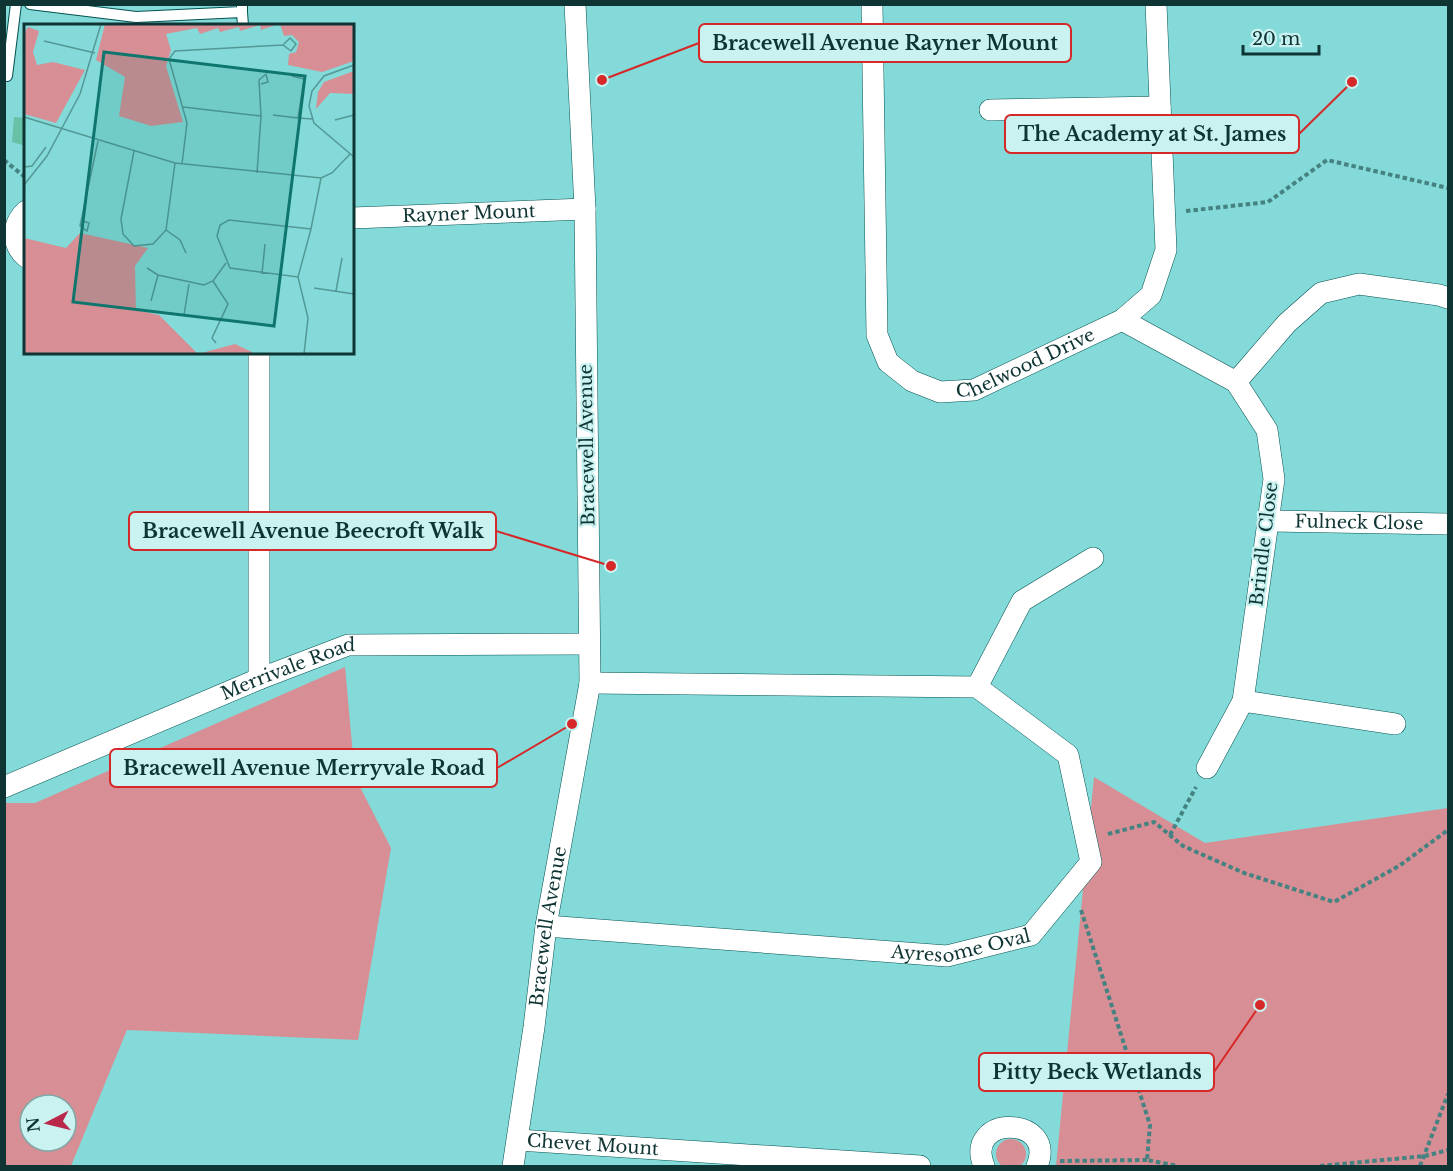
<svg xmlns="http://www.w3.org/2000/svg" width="1453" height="1171" font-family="'Libre Baskerville',serif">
	<rect width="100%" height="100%" fill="#83dad8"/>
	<path fill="#d78f95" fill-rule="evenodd" d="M345,667L355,777L391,848L358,1040L127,1030L71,1166H5V803H35ZM30,1105H66V1141H30Z
		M1094,777L1205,843L1448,808V1166H1056Z
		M996 1154a15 15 0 1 1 30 0a15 15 0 1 1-30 0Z"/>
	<path fill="#67c1a7" d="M14,117L26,118V146L12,142Z"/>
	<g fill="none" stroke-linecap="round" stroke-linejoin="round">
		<g stroke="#045352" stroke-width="12">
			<path id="service" d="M30,4L136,17L242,12V4
				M242,12L243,26
				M7,76L16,4"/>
		</g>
		<g stroke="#045352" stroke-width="22">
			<g id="minor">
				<path id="s1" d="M872,4L877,335L888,362L912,381L940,392L974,390L1122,320L1151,295L1166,250L1156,4"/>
				<path d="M990,110L1160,107"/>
				<path d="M26,211C12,224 11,244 26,257"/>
				<path id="s2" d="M352,218L585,209"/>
				<path d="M1122,320L1236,382L1267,430L1274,479L1243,701L1207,768"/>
				<path d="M259,352V679"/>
				<path d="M1236,382L1287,323L1321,293L1359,284L1439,295L1448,298"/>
				<path id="s3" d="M1269,521L1448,524"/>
				<path d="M977,687L1022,601L1093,558"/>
				<path d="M1243,701L1395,724"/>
				<path id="s4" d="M4,787L259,679L348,645L589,644"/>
				<path id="s5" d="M546,926L947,956L1031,935L1091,862L1068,755L977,687L590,683"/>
				<path id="s6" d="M518,1140L920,1166"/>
				<path id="s7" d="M513,1166L534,1027L546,926L590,683L585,209L575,4"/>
				<path d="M984,1166C963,1114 1058,1115 1037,1166"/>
			</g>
		</g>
		<path stroke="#458281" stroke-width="4" stroke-dasharray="4.5 3" stroke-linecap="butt" d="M4,160L26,178
			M1186,211L1268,202L1327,160L1448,188
			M1108,834L1154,822L1183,846L1244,873L1334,902L1399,866L1448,830
			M1170,835L1196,787
			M1081,910L1150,1125L1147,1160L1178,1166
			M1060,1161L1147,1160
			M1320,1166L1425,1156L1448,1150
			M1420,1166L1448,1094"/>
		<use href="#service" stroke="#fff" stroke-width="10"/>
		<use href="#minor" stroke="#fff" stroke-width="21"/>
	</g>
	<g text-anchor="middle" stroke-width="4.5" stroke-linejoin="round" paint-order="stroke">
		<g font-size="18" fill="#0e3433" stroke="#caf2f1">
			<text dy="6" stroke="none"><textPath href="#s2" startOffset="117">Rayner Mount</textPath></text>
			<text dy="6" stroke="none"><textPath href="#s1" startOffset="512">Chelwood Drive</textPath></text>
			<text transform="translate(587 445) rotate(-91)" y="6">Bracewell Avenue</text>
			<text dy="6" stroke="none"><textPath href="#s3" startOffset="90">Fulneck Close</textPath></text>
			<text transform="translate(1264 544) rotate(-83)" y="6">Brindle Close</text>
			<text dy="6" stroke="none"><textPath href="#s4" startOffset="308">Merrivale Road</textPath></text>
			<text dy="6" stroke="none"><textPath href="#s7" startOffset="242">Bracewell Avenue</textPath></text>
			<text dy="6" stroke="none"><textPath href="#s5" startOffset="417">Ayresome Oval</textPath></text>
			<text dy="6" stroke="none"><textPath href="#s6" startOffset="75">Chevet Mount</textPath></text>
		</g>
	</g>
	<g transform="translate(24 24)">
		<rect width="330" height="330" fill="#83dad8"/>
		<path d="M81,0H255L237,6L236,1L216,7L215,3L196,8L194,4L176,10L173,4L142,10L147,26L142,42L159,98L127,102L95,92L101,53L72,36ZM256,0H330V37L298,48L264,41L265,30L272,28L275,18L268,11L260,12ZM4,3L15,7L9,28L13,41L29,38L61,46L32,99L0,90V9ZM330,47V70L306,69L292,85L294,68L300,58ZM56,209L124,224L111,242L112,286L135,291L174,330L211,320L232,330H0V214L42,224Z" fill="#d78f95"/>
		<path fill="none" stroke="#549896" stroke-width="1.5" d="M20,17L71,29M330,41L300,52L288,67L285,82L290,99L330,133M268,52L280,55L274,94L289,95M159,83L237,92M249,91L274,94M0,93L151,139L297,154L308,149L326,130M311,96L330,91M110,127L97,195L99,210L110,222L129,220L142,206L151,139M158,140L163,99L145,35L151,27L259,21L267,27L272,20L266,14L259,21M0,143L8,142L22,123M233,149L237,92L235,56L242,50L244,58L237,60M0,161L23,132L56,70L77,0M59,197L65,199L63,207L56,202L74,117M287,205L205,196L196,201L193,212L206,244L274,253L287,205L297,154M142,206L156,216L162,229M123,244L134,251L180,261L189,257L202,239M238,250L241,220M274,253L284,294L280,330M189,257L204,280L188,314L192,319M290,264L330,270M312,267L318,234M127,277L134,251M160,291L165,260"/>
		<path fill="#0f766e" fill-opacity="0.15" stroke="#0f766e" stroke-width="3" d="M80,28L281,52L250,302L49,278Z"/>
		<rect width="330" height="330" fill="none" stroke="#0e3433" stroke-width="3"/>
	</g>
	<path fill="none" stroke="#d62828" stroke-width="2" d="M602 80L699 43M1352 82L1299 134M611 566L496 531M572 724L497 768M1260 1005L1214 1072"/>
	<g fill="#d62828" stroke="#caf2f1" stroke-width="2">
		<circle cx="602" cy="80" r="6"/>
		<circle cx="1352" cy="82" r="6"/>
		<circle cx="611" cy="566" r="6"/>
		<circle cx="572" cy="724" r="6"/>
		<circle cx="1260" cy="1005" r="6"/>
	</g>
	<g fill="#caf2f1" stroke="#d62828" stroke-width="2">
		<rect x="699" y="24" width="372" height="38" rx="6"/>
		<rect x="1005" y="115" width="294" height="38" rx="6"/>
		<rect x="129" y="512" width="367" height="38" rx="6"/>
		<rect x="110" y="749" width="387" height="38" rx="6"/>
		<rect x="979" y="1053" width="235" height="38" rx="6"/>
	</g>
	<g font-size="20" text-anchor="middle" font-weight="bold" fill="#0e3433">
		<text x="885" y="50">Bracewell Avenue Rayner Mount</text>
		<text x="1152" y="141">The Academy at St. James</text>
		<text x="313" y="538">Bracewell Avenue Beecroft Walk</text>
		<text x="304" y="775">Bracewell Avenue Merryvale Road</text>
		<text x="1097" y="1079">Pitty Beck Wetlands</text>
	</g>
	<rect width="1453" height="1171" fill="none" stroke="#0e3433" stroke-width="12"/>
	<g transform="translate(48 1123) rotate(263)"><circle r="28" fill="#caf2f1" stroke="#7fa6a5" stroke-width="1.5"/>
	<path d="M0-4.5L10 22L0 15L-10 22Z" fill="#b9284a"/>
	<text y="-9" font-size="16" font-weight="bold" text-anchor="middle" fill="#0e3433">N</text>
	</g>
	<path d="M1243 45v9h76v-9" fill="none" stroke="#0e3433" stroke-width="3"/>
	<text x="1252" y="45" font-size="18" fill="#0e3433" stroke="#caf2f1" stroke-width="4.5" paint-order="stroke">20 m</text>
</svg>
